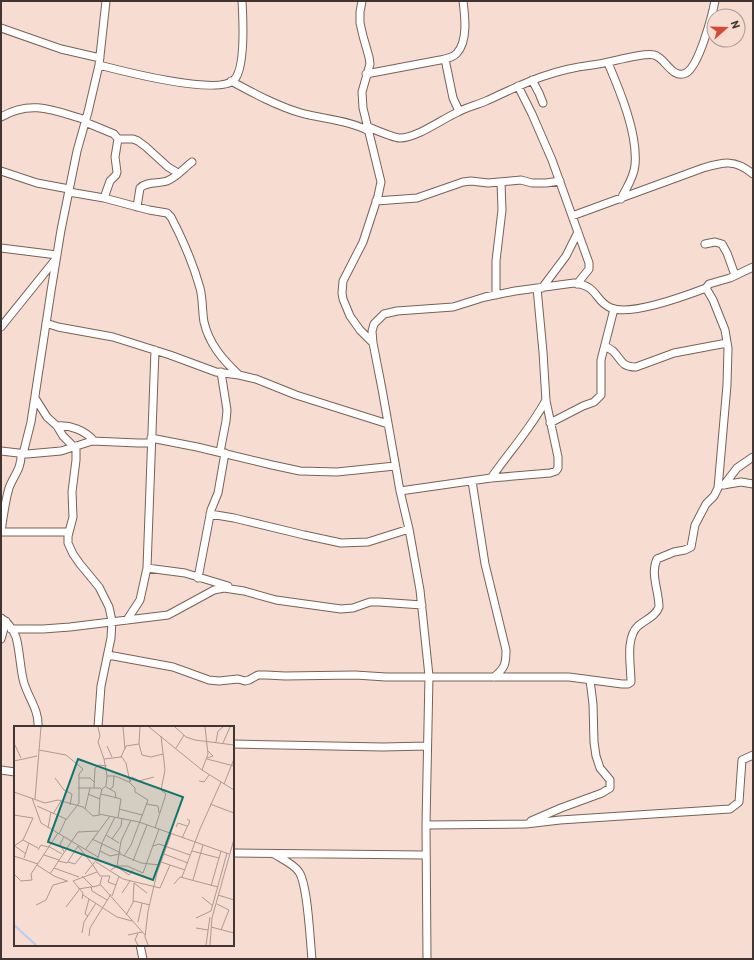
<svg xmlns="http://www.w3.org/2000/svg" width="754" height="960" font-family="Barlow,sans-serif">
	<rect width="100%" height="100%" fill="#f7dcd2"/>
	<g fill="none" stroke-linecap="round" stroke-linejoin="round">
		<g stroke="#796159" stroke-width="9">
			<path id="minor" d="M362,1L360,12V23L363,36L369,57L370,64L362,92L363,108L381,182L378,196L363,242L343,281L342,293L343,299L350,316L360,330L373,343
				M1,28L61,49L100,58
				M445,59L453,98L459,111
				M608,63C620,91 638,134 635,165C634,178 626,188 621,199
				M99,65C122,71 218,96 234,80C246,68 243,18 242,1
				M366,74L440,60C445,59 453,58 457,53C468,41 465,16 463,1
				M532,80L539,93L543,103
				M231,81C253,93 277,106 301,113C323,119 347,120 367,130
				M518,86L532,114L552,160L589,263V269L577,284
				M1,117C32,99 55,111 86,120
				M85,122L114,134L118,139L115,157L117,172L116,175L110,181L104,198
				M366,126C373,129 395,138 400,138C417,138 442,119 458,112C467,107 477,105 486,101C523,84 550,70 592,65C606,64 643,52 654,55C665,57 672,80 686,73C699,66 712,16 715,1
				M118,139H133L138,141L146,147L168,167L178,173
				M1,171L37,183L69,189
				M69,192L104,198L149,210L167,213L171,217C183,240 193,263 200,288C203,299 202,311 204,322C209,344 223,360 239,375
				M376,201L417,198L463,182L471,181L488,183L521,180L532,183H546L560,181
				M137,207L140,188C147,181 158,184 167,181C177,177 184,168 192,162
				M572,216L703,168C724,162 735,159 753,174
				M705,244L715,242L722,244L727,253L735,275
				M1,248L57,255
				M542,288L566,256L578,232
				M496,295V261L502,210L501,182
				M46,323L58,327L113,337L170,355L216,372L239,375L256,379L296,395L388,424
				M1,327L55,260
				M605,346C607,347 610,349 613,351C622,360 621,367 636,367L674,353L727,343
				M35,398L47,417L57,426L63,436L74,447
				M550,423L583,406L594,402L601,395V360L614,309
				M57,426C70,425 85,430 94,441
				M151,438L197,447L272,465L300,471L337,472L395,466
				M76,446V460L72,492L73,517L68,536V543L73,554L80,564L99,587L109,607L112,621L111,638L101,686L98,727
				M1,451L27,454L61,451L92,441L138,443H151
				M220,452L226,421L227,410L221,372
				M23,454L31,422L51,291L61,230L77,151L88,112L99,65L106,1
				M491,478C510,451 531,428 546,400
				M472,481L485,564L506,650C506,664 505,668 494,677
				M723,485L741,482L753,484
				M724,485L737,468L753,457
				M400,491L491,478L550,473L556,471L558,468V457L546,401L543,352L537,288
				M210,514L234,518L304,535L341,543L368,542L409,529
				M1,532C3,517 5,502 9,488C14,475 22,468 21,453
				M1,532H69
				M147,568L185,573L228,586
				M198,578L211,510L218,493L225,453
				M1,618C8,622 13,630 16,637C20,651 20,669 24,683C29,699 39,710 38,727
				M127,620L140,600L147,568L155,350
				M11,629H43L70,627L168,615L214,590L224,588L244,591L276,600L341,609L353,608L370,602H379L422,605
				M1,639L6,621
				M108,655L173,667L209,680L219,681L238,679L245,681L249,680L258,675H266L285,676L355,675L386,677H569L622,684H628L631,682C631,666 625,638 638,626C645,620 656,616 659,607C659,591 650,574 657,559L674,552L685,550L691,547L695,525L706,504L714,496L718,488L727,385L728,348L725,330L713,300L706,288L709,284L730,278L753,267
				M233,744L383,747L427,746
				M1,770L15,772
				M531,821L561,808L602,793L610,788V780L600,768L596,756L594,742L593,704L590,680
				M426,825L526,824L560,820L730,809L739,802L742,760L753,755
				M233,853L426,855
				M274,854C282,859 294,864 299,872C308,885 310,941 312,959
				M140,945L143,959
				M427,959L426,825L429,676L420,590L409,529L400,491L382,389L373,343L372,331L374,324L384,314L397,311L453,307L485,297L515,291L574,283C599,286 594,301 611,308C631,316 685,296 706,288"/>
		</g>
		<use href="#minor" stroke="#fff" stroke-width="7"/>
	</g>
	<g transform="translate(14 726)">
		<rect width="220" height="220" fill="#f7dcd2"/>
		<path fill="none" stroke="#b5ccf4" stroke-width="2" d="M0,199L22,219"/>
		<path fill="none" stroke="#ae9992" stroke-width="1" d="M84,1L86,10L84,16L90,33M109,1L111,23M135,1L188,44L220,64M161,1L172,11L181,14L220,19M202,16L204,5L209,1M0,17L7,32M209,17L216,1M125,18L128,29L137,31L149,28M93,20L98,31M162,22L170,9M25,24L52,29L69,43L65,48V77L62,81M107,30L112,37L116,56M193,32L199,30L194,25M193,33L220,40M0,35L23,30M188,44L194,28L191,1M93,50L92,60L88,63L86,71L85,88L125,96L215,128M41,52L50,64L58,68L56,79M65,52H76L80,56M185,55L190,56L195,49M116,56L118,51L125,55L140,51M210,58L220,33M92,61L101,66L102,72M64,62H86L88,64M80,62L81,42L85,39L93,40M96,63L99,61L100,50M0,66L31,77L44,74L69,81L79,90L86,89M74,68L86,73M87,68L107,73L104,92M18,72L27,97L84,131M21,73L27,1M132,78L144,80L145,87M196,78L220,87M23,80L52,93L45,108M71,83L76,62M105,83L128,89M39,88L47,75M0,89L19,92M52,94L62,81M162,101L164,97L173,100M34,102L37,86M141,102L152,68L147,64L151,44L147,10M92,109L105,117M168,112L176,95L173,93M78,113L107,127M98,113L107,100L108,92M9,114L24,122M57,116L64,106L84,105M88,117L101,91M0,120L9,114L19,92M1,120L12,128M34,120L48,128M64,120L79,139M139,120L145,118L176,129M24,124L27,119L34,121M71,124L96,90M86,125L96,130L106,128L127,137L146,139M178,125L205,132M50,126L46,118L50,111M150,128L174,137M30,129L45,134M0,130L24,138M110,130L117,119L134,74L121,66V62L115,56L101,50H93L90,33L107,31L112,20L125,18L126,1M10,132L15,117M44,135L53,137L64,120M119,135L133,99M54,136L61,138L69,128M82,136L109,153L146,162L156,139M147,136L171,144M23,139L40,150L53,155M79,139L86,150H96M102,140L115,149L119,144M103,140L107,115L117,94M40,142L65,151M97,144L103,140H113L129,147L145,103M0,148L7,155L18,154L17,148L44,107M36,148L57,116M71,148L84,132L88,117M68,150L79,161L86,159M96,150L94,156L102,159M88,151L86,158L131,209M168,151L186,103L207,56M179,154L189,119M120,157L133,167M160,158L166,151L204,161M77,160L78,165L93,174M197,160L207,125M64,163L77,161M108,167L116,155M69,169L89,182M204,169L220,174M98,170L105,150M188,171L199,180M68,173L69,167L59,155L83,146M119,176L120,157M203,178L215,184L207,204M22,179L32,174L39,159L54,155M52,181L65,164M89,182L103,191L118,195M197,185L213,127M112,189L120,175L136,179M74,190L71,188L75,173M182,192L197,185M124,196L128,177M197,201L220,207M182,202L194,204M68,207L70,196L82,177M124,207L121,214L124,219M114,209L128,206M75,210L76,202L97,168M134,219L131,211L134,185L143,147L157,108M192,219L196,191M196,219L198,192L220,113"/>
		<path fill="#0f766e" fill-opacity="0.15" stroke="#0f766e" stroke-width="2" d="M64,33L169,71L139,154L34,116Z"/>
		<rect width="220" height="220" fill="none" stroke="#403532" stroke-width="2"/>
	</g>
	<rect width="754" height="960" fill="none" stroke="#403532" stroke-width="4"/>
	<g transform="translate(726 28) rotate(70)"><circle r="19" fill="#f7dcd2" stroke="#ae9992"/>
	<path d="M0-3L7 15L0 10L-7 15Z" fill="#d54935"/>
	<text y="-6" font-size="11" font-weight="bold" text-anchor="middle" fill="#403532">N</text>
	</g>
</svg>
